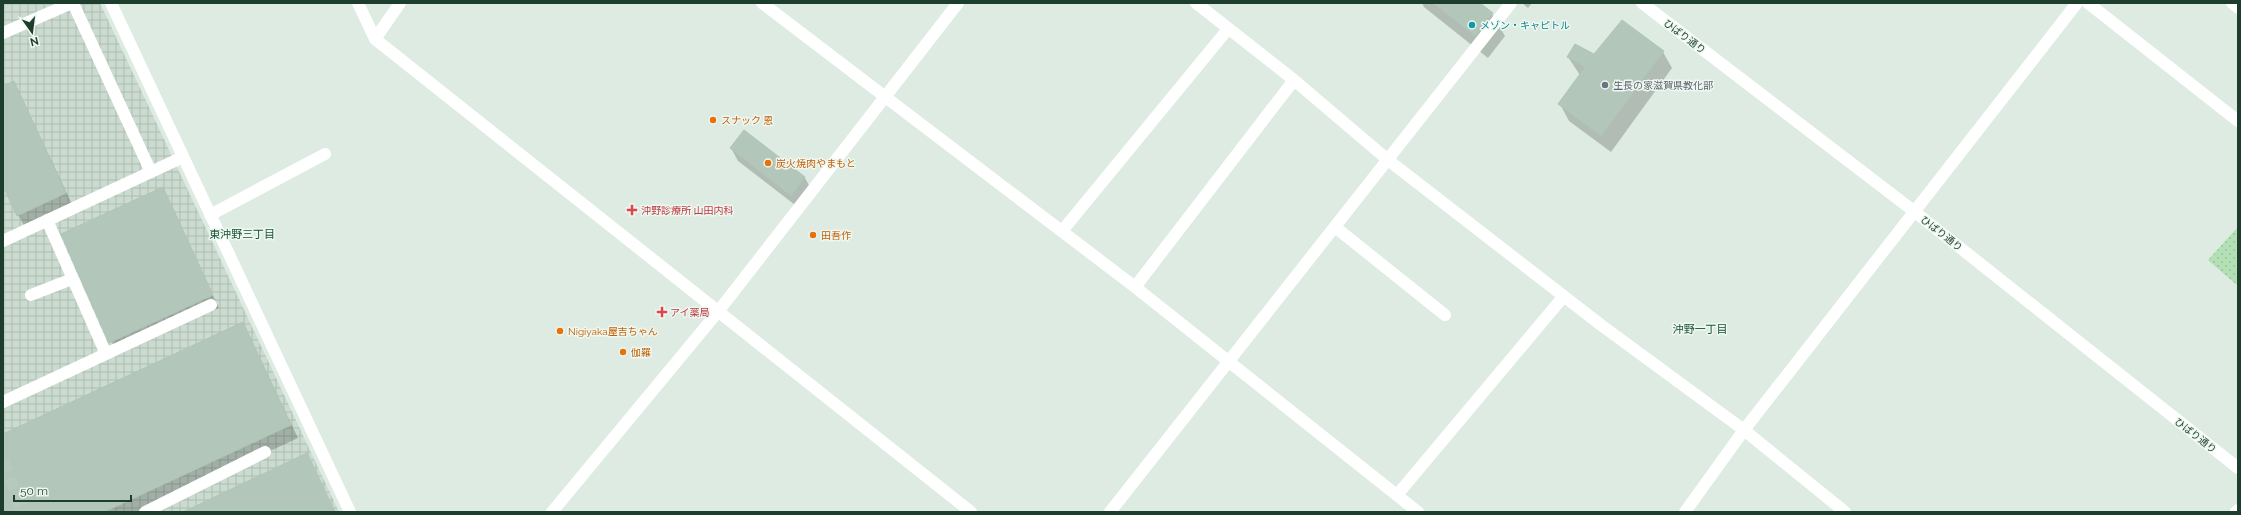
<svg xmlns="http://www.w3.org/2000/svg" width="2241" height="515" font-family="Raleway,'Noto Sans JP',sans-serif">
	<defs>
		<pattern id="industrial-grid" width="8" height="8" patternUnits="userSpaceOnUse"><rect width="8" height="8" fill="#cbdbd0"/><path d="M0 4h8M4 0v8" fill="none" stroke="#aebdb3"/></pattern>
		<pattern id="green-dots" width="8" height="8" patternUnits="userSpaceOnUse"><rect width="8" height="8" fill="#b3e0b5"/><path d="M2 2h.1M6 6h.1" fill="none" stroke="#9ac19c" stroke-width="1.8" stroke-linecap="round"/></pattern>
	</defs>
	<rect width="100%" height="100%" fill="#ddebe2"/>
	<path fill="url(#industrial-grid)" d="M3,3H100L339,512H3Z"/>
	<path fill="url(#green-dots)" d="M2238,227V286L2208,260Z"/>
	<path fill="#0003" d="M1422,3H1478L1492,14L1505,36L1488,58L1424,7Z
		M1522,3H1532L1528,8Z
		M1663,52L1672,68L1611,152L1569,121L1560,104L1580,75L1568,57Z
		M14,82L73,206L25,228L3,183V87Z
		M744,131L805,178L812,191L799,208L738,161L731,148Z
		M162,188L219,308L118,355L62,234Z
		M243,324L298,438L139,512H3V435Z"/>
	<path fill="#b2c6ba" stroke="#afc5b7" d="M1433,3H1480L1493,13L1475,36Z
		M1622,20L1664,51L1601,136L1558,104L1585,67L1567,57L1575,44L1594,54Z
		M14,81L66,193L17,216L3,186V86Z
		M744,130L805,177L791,196L730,148Z
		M163,187L213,295L109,343L61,234Z
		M243,322L291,425L104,512H3V434Z
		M307,453L335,512H183Z"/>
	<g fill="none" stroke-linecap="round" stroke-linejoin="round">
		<path stroke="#b7c8be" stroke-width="12" stroke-dasharray="12 6" stroke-linecap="butt" d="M3,461L23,512"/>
		<path stroke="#fff" stroke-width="12" d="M73,3L151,172
			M111,3L350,512
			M358,3L375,39L971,512
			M762,3L1135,287L1418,512
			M1196,3L1294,80L1388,160L1601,325L1744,430L1845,512
			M1642,3L1915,212L2238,468
			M2088,3L2238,121
			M2232,3L2238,8
			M3,33L72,3
			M375,39L400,3
			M210,215L325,154
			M47,220L106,354
			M1335,227L1445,315
			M1062,231L1228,29
			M3,241L183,157
			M1135,287L1294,80
			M31,295L72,279
			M3,402L211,305
			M1397,495L1564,296
			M145,512L265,452
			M552,512L717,313L958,3
			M1110,512L1511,3
			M1685,512L1744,430L2077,3
			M2236,512L2238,510"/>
	</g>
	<circle fill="#0f9aa8" stroke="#eef8f1" stroke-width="1.5" cx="1472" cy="25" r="4"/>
	<circle fill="#6b7280" stroke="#eef8f1" stroke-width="1.5" cx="1605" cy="85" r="4"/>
	<g fill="#e8710a" stroke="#eef8f1" stroke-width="1.5">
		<circle cx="713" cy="120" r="4"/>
		<circle cx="768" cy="163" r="4"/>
		<circle cx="813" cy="235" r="4"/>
		<circle cx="560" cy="331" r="4"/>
		<circle cx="623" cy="352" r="4"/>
	</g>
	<g fill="#e0444e" stroke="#eef8f1" stroke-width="1.5">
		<path d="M630 204h4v4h4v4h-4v4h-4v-4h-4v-4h4z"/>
		<path d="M660 306h4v4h4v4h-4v4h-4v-4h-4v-4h4z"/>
	</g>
	<g text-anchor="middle" stroke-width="3" stroke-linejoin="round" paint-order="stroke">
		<g font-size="10" fill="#0d838f" stroke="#eef8f1" text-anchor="start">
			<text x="1480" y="29">メゾン・キャピトル</text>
		</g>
		<g font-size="10" fill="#1d3d2d" stroke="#eef8f1">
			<text transform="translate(1685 36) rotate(37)" y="4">ひばり通り</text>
			<text transform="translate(1942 233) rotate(38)" y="4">ひばり通り</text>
			<text transform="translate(2196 435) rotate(38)" y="4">ひばり通り</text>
		</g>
		<g font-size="10" fill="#5b616d" stroke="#eef8f1" text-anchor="start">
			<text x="1613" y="89">生長の家滋賀県教化部</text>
		</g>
		<g font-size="10" fill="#c56008" stroke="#eef8f1" text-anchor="start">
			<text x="721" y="124">スナック 恩</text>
			<text x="776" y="167">炭火焼肉やまもと</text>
			<text x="821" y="239">田吾作</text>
			<text x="568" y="335">Nigiyaka屋吉ちゃん</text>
			<text x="631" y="356">伽羅</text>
		</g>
		<g font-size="10" fill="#be3a42" stroke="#eef8f1" text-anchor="start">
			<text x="641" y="214">沖野診療所 山田内科</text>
			<text x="670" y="316">アイ薬局</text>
		</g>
		<g font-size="11" fill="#175135" stroke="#eef8f1">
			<text x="242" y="238">東沖野三丁目</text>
			<text x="1700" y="333">沖野一丁目</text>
		</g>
	</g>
	<rect width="2241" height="515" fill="none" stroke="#1d3d2d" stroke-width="8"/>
	<g transform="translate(32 32) rotate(166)" stroke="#eef8f1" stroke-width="3" paint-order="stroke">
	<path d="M0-3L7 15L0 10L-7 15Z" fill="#1d3d2d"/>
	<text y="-6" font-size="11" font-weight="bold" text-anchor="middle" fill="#1d3d2d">N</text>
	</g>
	<path d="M14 495v6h117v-6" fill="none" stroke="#1d3d2d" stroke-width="2"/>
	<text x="20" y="495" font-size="12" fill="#1d3d2d" stroke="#eef8f1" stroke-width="3" paint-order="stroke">50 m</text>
</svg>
